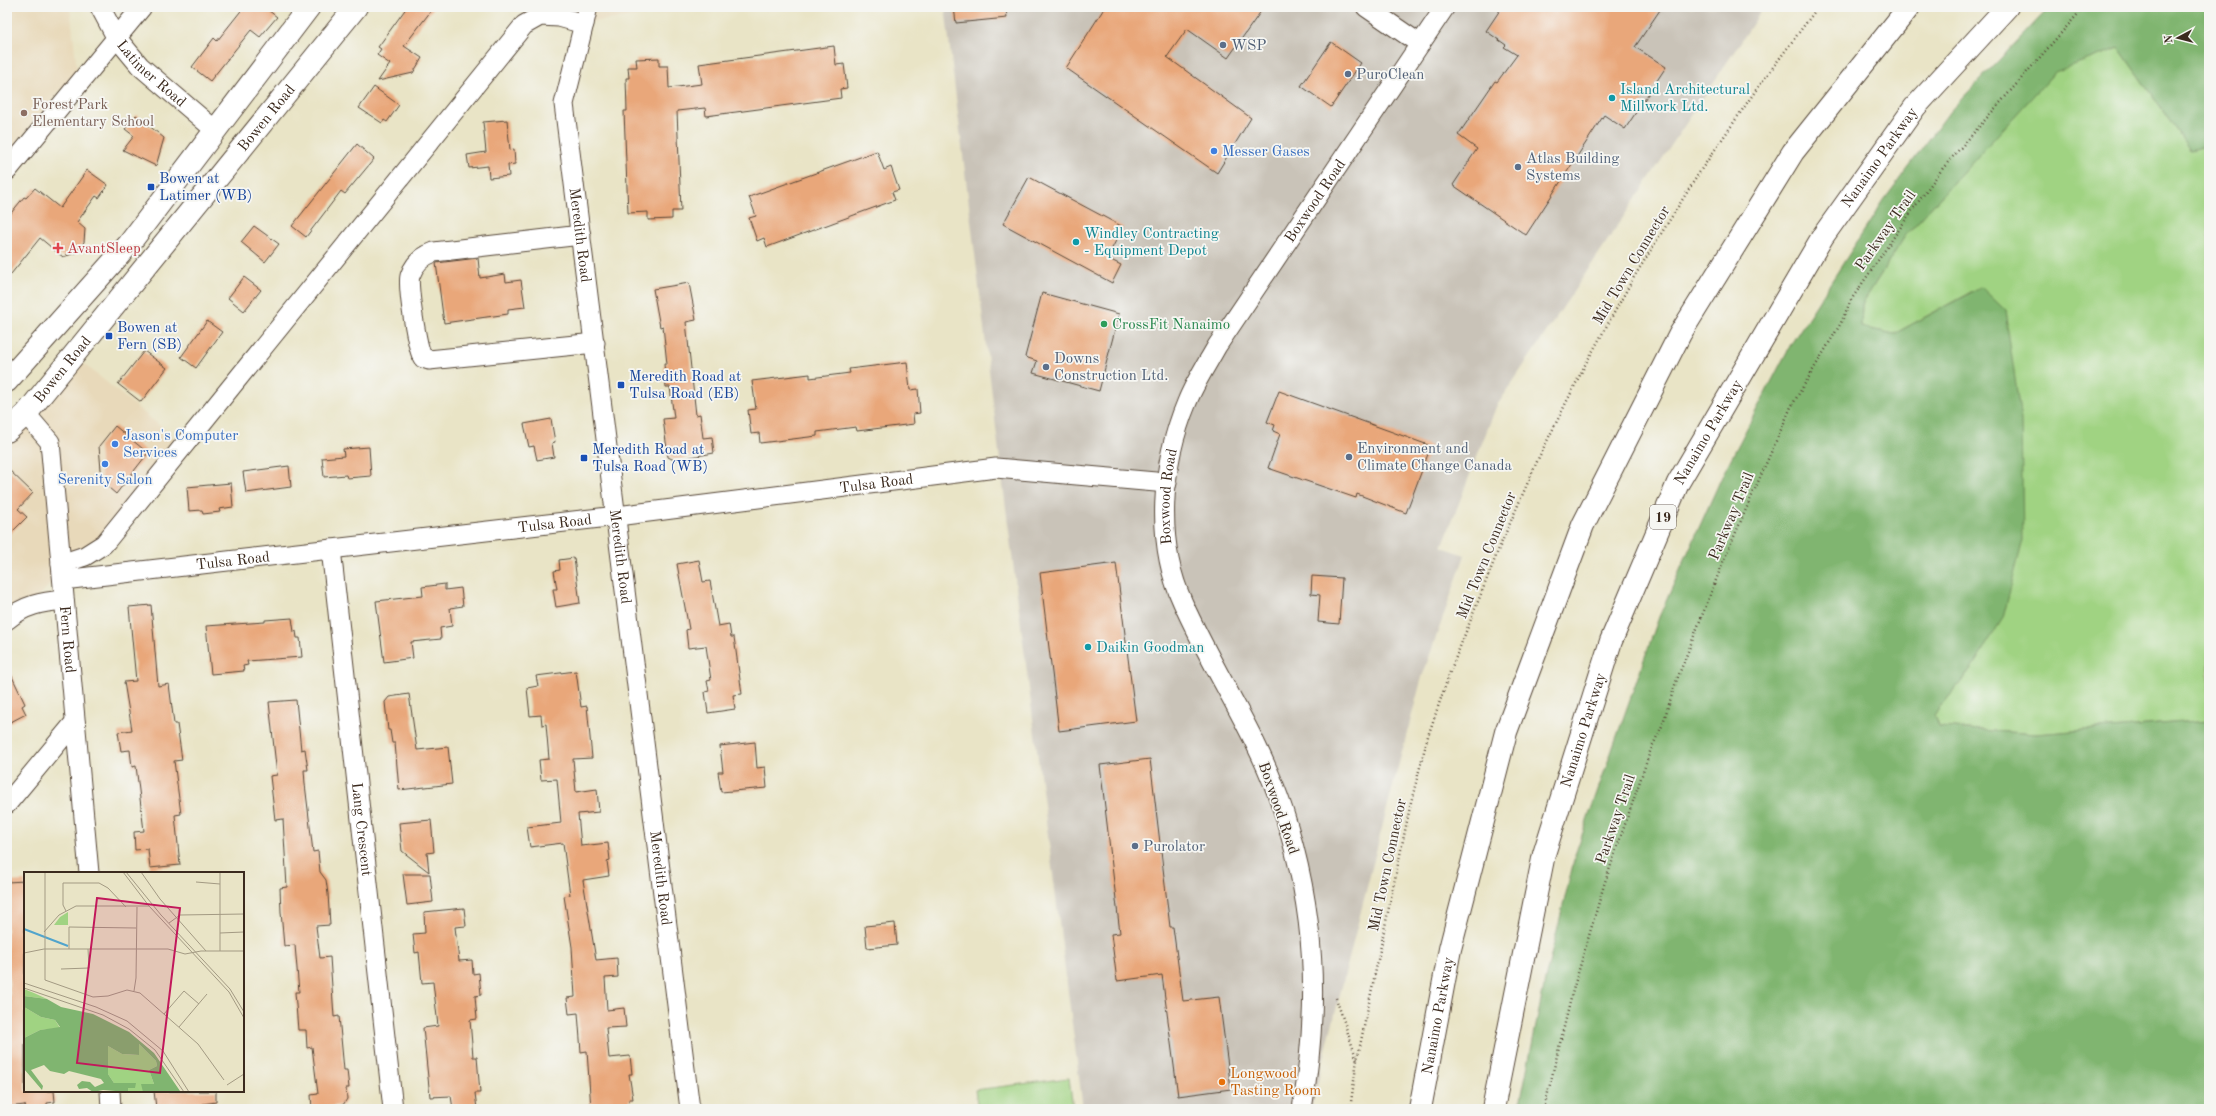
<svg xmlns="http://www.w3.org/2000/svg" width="2216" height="1116" font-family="'Old Standard TT',serif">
	<rect width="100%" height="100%" fill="#f6f6f2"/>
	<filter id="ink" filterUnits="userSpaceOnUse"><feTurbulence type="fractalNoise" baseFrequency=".025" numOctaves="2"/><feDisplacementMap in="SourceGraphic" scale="8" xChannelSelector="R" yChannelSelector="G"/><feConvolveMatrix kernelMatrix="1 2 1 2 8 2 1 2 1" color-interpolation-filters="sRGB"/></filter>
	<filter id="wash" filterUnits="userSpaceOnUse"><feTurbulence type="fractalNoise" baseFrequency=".012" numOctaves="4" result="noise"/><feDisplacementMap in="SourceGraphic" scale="16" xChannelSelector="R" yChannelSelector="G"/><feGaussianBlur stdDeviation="0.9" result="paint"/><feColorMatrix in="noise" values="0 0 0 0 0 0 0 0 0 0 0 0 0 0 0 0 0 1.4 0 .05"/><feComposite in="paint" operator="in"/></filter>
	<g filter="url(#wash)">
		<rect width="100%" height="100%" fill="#e9e4c6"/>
		<path fill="#e8d9ba" d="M7,7H70L77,70L7,156Z
			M595,7H710L591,22Z
			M78,359L182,444L96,547L72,563L7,627V437Z"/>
		<path fill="#c9c3b8" d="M945,7H1764L1496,407L1442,547L1465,555L1422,677L1387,808L1311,1109H1083L1003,485Z"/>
		<path fill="#a0d382" stroke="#6e7e50" d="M2119,48L2190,150L2209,145V720L2036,734L1938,727L1934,715L1969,672L1980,287L1894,334L1861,327L1862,304L1905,236L2055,71Z
			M1069,1078L1073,1109H978L975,1090Z"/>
		<path fill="#80b570" stroke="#5e7047" d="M2050,7H2209V145L2190,150L2119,48L2055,72L1905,236L1862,304L1861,327L1894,334L1981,287L2005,310L2021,420L2023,540L2003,618L1969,672L1934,715L1938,727L2036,734L2209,720V1109H1519L1546,976L1576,852L1659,617L1724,472L1791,344L1884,200L1950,111Z"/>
		<g id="blocks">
			<path fill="#e9a77a" d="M244,7H264L277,17L260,37L251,30L210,81L192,67L214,38L217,41Z
				M407,7H434L404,46L422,58L413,73L378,81L390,64L377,55L381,49L378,47Z
				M954,7H1006L1007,18L956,23Z
				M1105,7H1264L1228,58L1187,29L1167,57L1251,118L1217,173L1066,68Z
				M1502,7H1662L1635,47L1666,67L1625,129L1604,115L1526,235L1453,185L1477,149L1458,135L1495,81L1497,82L1517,55L1504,47L1506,45L1486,31Z
				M1331,42L1361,63L1331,107L1301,86Z
				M834,46L836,65L844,64L847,88L840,89L841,98L706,116L705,108L677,111L681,211H672V219L648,220V212L628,213L624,111H627L626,78H629L628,67H637L636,59L659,58V66H668L669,88L702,84L699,64Z
				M374,87L399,105L387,122L384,120L382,123L359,108Z
				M136,115L164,138L156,166L123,150L134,136L125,129Z
				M507,120L510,150L514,149L515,164L508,165L509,176L489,178L488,166L469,168L467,155L486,152L483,122Z
				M357,144L374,159L345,194L341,191L306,237L292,226Z
				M877,151L884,170L891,167L899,190L892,192L895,200L767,247L764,238L757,241L749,218L756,216L749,197Z
				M87,170L108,185L99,198L96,196L77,222L85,229L84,242L75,253L63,257L40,238L7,279V218L24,197L26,198L35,188L60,208Z
				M1029,177L1123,227L1107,258L1121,265L1112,283L1003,224Z
				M254,226L279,244L265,262L241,242Z
				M478,258L480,278L505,274L506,282L521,280L525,307L508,309V314L444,323L436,263Z
				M244,277L261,290L244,311L228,298Z
				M689,283L696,320L686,322L696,415L700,414L703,438L712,437L714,453L674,460L668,457L663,419L674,418L670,387H666L664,364H667L663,326L660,327L653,289Z
				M1042,293L1119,314L1099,391L1033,373L1037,361L1025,357Z
				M207,321L222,332L196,368L181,357Z
				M144,351L167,368L141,402L118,384Z
				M907,362L910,390L918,389L920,413L913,414L914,424L857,431L856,427L817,432V436L760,443L759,433L751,434L748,410L756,409L752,381L810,374V378L850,373L849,369Z
				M1279,391L1431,446L1406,513L1357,494L1356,498L1268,468L1280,434L1273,431L1275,425L1267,422Z
				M551,419L555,442L552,443L554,457L537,460L534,446L529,447L524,424Z
				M115,426L148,453L116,494L102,482L99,446Z
				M369,447L371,476L347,478L346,475L324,477L322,458L344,456L343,449Z
				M289,466L291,487L246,493L243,472Z
				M7,468L33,493L18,509L27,517L7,537Z
				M231,483L233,507L219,509L220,512L203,514L202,510L189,511L187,487Z
				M574,558L580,603L556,607L553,589H557L554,571L560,570L559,560Z
				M699,560L703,582L710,581L718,626L729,624L731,637H734L742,694L733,695L735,709L708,713L705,692L709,691L707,681L711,680L706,646L688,648L686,630L689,629L677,564Z
				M1116,563L1136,721L1059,731L1040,573Z
				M1312,576L1342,578L1339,624L1318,622L1320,595L1311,594Z
				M445,584V590L461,588L463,606L450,608L452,626L440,628L441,639L411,642L413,658L384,662L376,601L423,596L422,587Z
				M151,605L158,686L169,684L174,724H177L182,760L174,761L181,814L175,815L180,865L150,868L148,849L135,850L134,832L144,831L136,766L132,767L130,750L121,751L118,732L132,730L124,682L136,681L129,607Z
				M292,618L294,632L296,631L297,638H300L302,657L247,661L248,665L243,666L244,671L211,674L206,626L265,622V620Z
				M7,666L25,704L22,706L26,714L7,724Z
				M576,671L581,707L587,706L592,758L573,759L576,792L597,789L599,812L578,814L581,846L608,843L610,860L607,861L609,876L583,880L596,960L617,958L618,977L605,978L607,1010L624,1008L626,1027L606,1028L609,1058L630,1056L632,1074H629L633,1099H629L630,1109H591L587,1051L581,1052L578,1013L569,1014L567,998L575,997L572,947L564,896L570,895L563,843L530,847L527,827L561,823L557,779L541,780L539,760L549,759L546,724L542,725L541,715L530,716L527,688L538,686L536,676Z
				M409,694L417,750L448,747L452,784L399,790L395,743H392L390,730H388L385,702L389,697Z
				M296,700L301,750L305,749L308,770H304L305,784L313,852L318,851L320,872L326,880L328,894L330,925L316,926L320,958L330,957L334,1017L339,1016L344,1070H347L349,1088H346L347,1099L343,1105L327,1107V1109H312L311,1095L318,1094L312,1047L307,1048L306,1030H298L295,992H299L295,945L284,946L281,912L280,888L287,887L283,819L275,820L270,776L277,775L269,702Z
				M755,742L757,768L765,767L767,788L721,792L718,772H723L720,746Z
				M1150,759L1170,927H1173L1183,1001L1219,997L1231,1089L1178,1096L1162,975L1117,981L1111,934L1120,933L1100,765Z
				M431,820L434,852L427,853L429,872L402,851L399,823Z
				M403,874H430L433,902L407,905Z
				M25,881V1091H54L55,1102L47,1103V1109H26L25,1105L7,1107V995H10L7,954V882Z
				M464,908L466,926L455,927L459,961L472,960L473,974L479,973L481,995L475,996L477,1019L470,1020L473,1057H477L480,1093H475L477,1109H453L451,1096L430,1097L423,1028L438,1026L433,982L422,983L419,952L415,953L413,934L425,933L424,912Z
				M895,923L897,945L867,948L865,926Z
				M154,1091H216V1102L203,1104L204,1109H176V1106L156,1108Z"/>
		</g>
	</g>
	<g filter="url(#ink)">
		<use href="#blocks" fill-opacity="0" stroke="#554637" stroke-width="1"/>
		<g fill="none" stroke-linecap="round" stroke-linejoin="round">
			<g stroke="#554637" stroke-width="21">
				<g id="minor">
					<path id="s1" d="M100,7L116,37L140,66L215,130"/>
					<path id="s2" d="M588,7L564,104L690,1109"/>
					<path d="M1366,7L1420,44"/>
					<path d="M7,171L142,7"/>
					<path d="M581,235L434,252C423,256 414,264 410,276C407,285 417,349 423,358L429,360L595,343"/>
					<path id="s3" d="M26,414L50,442L89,873"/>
					<path id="s4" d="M331,549L393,1109"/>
					<path d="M61,564L85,556L104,544L524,25L540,16L559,17L584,24"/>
					<path id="s5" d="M63,580L617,516L996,468L1167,483"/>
					<path d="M7,620C24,605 42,602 64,600"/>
					<path d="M7,804L75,722"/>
					<path d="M110,1091L111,1109"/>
					<path id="s6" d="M1302,1109C1320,1005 1316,912 1283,810C1259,737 1214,673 1183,603C1155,542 1161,464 1187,402C1195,382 1207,364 1217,346L1445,7"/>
				</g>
			</g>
			<g stroke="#554637" stroke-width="24">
				<g id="major">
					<path d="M7,381L129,244L309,7"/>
					<path id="s7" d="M7,431L26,414L356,7"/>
				</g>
			</g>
			<g stroke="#554637" stroke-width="24">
				<g id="highway">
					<path id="s8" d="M1420,1109L1450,949L1506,732L1583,525L1680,334L1793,152L1909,7"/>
					<path id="s9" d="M1493,1109L1544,854L1611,641L1678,483L1823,236L1915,107L2007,7"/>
				</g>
			</g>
			<path stroke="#554637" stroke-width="2.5" stroke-dasharray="1 3" stroke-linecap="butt" d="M1336,998L1357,1060
				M1350,1109L1357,1060L1411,802L1428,736L1450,672L1500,546L1539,457L1585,365L1634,277L1701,170L1756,90L1818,7
				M1544,1109L1573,990L1604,885L1651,749L1662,726L1676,682L1725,557L1791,407L1841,323L1851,300L1913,209L1943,168L2084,7"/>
			<use href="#minor" stroke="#fff" stroke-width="19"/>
			<use href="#major" stroke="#fff" stroke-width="22"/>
			<use href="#highway" stroke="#fff" stroke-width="22"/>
		</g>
	</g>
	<g fill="#5c6f8a" stroke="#f6f6f2" stroke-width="1.5">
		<circle cx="1223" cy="45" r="4"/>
		<circle cx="1348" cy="74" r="4"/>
		<circle cx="1518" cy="167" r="4"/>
		<circle cx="1046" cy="367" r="4"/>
		<circle cx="1349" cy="457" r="4"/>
		<circle cx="1135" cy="846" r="4"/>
	</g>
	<g fill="#0f9aa8" stroke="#f6f6f2" stroke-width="1.5">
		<circle cx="1612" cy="98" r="4"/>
		<circle cx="1076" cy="242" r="4"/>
		<circle cx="1088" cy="647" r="4"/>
	</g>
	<circle fill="#8d6e63" stroke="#f6f6f2" stroke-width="1.5" cx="24" cy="113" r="4"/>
	<g fill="#3f7fe0" stroke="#f6f6f2" stroke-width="1.5">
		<circle cx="1214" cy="151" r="4"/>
		<circle cx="115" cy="444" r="4"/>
		<circle cx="105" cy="464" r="4"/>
	</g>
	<g fill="#1a4fb4" stroke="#f6f6f2" stroke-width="1.5">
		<rect x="147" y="183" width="8" height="8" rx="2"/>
		<rect x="105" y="332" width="8" height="8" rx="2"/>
		<rect x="617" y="381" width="8" height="8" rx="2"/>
		<rect x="580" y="454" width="8" height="8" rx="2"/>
	</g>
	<path fill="#e0444e" stroke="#f6f6f2" stroke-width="1.5" d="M56 242h4v4h4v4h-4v4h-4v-4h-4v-4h4z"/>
	<circle fill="#2e9e5b" stroke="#f6f6f2" stroke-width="1.5" cx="1104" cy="324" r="4"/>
	<circle fill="#e8710a" stroke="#f6f6f2" stroke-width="1.5" cx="1222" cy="1082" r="4"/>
	<g text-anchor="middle" stroke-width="3.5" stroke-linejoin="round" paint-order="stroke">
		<rect fill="#f6f6f2" stroke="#73675e" stroke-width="1" x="1650" y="505" width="26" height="24" rx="3"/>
		<g font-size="14" font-weight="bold" fill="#3b2a1e">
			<text x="1663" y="522">19</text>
		</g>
		<g font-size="15" fill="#4e5e75" stroke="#f6f6f2" text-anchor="start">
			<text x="1231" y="50">WSP</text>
			<text x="1356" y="79">PuroClean</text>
			<text x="1526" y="163">Atlas Building<tspan x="1526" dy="17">Systems</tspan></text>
			<text x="1054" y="363">Downs<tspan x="1054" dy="17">Construction Ltd.</tspan></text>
			<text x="1357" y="453">Environment and<tspan x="1357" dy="17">Climate Change Canada</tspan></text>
			<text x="1143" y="851">Purolator</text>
		</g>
		<g font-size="15" fill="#3b2a1e" stroke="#f6f6f2">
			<text dy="5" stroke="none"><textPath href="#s1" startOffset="85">Latimer Road</textPath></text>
			<text dy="5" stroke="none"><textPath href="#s7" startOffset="407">Bowen Road</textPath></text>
			<text dy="5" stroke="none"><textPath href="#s9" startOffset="1038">Nanaimo Parkway</textPath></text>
			<text dy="5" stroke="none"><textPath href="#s6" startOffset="978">Boxwood Road</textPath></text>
			<text transform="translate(1885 230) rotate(-55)" y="5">Parkway Trail</text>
			<text dy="5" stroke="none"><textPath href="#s2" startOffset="232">Meredith Road</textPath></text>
			<text transform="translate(1631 265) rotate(-59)" y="5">Mid Town Connector</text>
			<text dy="5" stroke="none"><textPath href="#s7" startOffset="83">Bowen Road</textPath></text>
			<text dy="5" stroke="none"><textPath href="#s9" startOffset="714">Nanaimo Parkway</textPath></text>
			<text dy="5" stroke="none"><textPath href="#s5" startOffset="819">Tulsa Road</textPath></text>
			<text dy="5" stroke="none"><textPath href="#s6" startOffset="642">Boxwood Road</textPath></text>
			<text transform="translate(1731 516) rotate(-67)" y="5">Parkway Trail</text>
			<text dy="5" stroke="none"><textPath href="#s5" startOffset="495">Tulsa Road</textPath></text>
			<text transform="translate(1486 555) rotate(-68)" y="5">Mid Town Connector</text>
			<text dy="5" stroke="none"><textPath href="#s2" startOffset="556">Meredith Road</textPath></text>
			<text dy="5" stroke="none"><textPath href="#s5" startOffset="171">Tulsa Road</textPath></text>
			<text dy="5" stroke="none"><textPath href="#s3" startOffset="235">Fern Road</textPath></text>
			<text dy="5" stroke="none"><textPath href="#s9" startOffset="390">Nanaimo Parkway</textPath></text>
			<text transform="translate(1279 808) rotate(71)" y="5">Boxwood Road</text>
			<text transform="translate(1615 819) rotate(-71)" y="5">Parkway Trail</text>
			<text dy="5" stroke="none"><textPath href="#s4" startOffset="282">Lang Crescent</textPath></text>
			<text transform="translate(1387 865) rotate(-78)" y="5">Mid Town Connector</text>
			<text dy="5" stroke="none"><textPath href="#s2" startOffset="880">Meredith Road</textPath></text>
			<text dy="5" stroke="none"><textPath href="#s8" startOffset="95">Nanaimo Parkway</textPath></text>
		</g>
		<g font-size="15" fill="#0d838f" stroke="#f6f6f2" text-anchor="start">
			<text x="1620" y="94">Island Architectural<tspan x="1620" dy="17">Millwork Ltd.</tspan></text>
			<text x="1084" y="238">Windley Contracting<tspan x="1084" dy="17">- Equipment Depot</tspan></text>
			<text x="1096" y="652">Daikin Goodman</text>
		</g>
		<g font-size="15" fill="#785e54" stroke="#f6f6f2" text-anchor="start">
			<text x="32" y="109">Forest Park<tspan x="32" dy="17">Elementary School</tspan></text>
		</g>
		<g font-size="15" fill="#366cbe" stroke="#f6f6f2" text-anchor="start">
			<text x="1222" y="156">Messer Gases</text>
			<text x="123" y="440">Jason's Computer<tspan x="123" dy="17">Services</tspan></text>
			<text x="105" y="484" text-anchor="middle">Serenity Salon</text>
		</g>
		<g font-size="15" fill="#164399" stroke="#f6f6f2" text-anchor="start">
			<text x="159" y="183">Bowen at<tspan x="159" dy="17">Latimer (WB)</tspan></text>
			<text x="117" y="332">Bowen at<tspan x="117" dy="17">Fern (SB)</tspan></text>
			<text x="629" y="381">Meredith Road at<tspan x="629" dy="17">Tulsa Road (EB)</tspan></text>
			<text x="592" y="454">Meredith Road at<tspan x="592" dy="17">Tulsa Road (WB)</tspan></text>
		</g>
		<g font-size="15" fill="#be3a42" stroke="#f6f6f2" text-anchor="start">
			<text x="67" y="253">AvantSleep</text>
		</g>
		<g font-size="15" fill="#27864d" stroke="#f6f6f2" text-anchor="start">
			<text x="1112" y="329">CrossFit Nanaimo</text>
		</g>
		<g font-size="15" fill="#c56008" stroke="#f6f6f2" text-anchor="start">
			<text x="1230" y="1078">Longwood<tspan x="1230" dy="17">Tasting Room</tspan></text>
		</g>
	</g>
	<g transform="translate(24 872)">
		<rect width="220" height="220" fill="#e9e4c6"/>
		<path d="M44,40V53H30L36,45ZM0,117L10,121L23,127L0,124ZM0,135L17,145L31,148L36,156L16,158L0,166ZM115,172L132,189L133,194L125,198L130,212L122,213L119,220H104V216L90,211L84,202V174L98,182L115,183Z" fill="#a0d382"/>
		<path d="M0,124L23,127L37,135L69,142L105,160L130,181L156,219L119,220L117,212H130L125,198L133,194L132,189L115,172V183L98,182L84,174V202L90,211H112L111,216H104V220L79,218L69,220L63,216L55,217L53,213L58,209L66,210L71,215L80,211L77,207L45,199L40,202L26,199L20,193L7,198L19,214L18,218L0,197V166L16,158L36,155L31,148L17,145L0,135Z" fill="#80b570"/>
		<path fill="none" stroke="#51a4cc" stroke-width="2" d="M0,57L44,74"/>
		<path fill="none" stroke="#a39a83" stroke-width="1" d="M21,0V108L69,125L84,124L103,118L116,121L174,172L200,208M99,0L125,34L205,120L220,146M102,0L137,43L206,117L220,140M117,0L136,27L182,79M172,10L196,12M42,39L39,33V11H75L84,16L102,35M145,51L156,43L220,42M20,60L35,43L52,34H125M196,61L220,60M45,77V55L112,56M196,79V0M0,81L20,77H144L161,82L177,79H220M37,97L65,96L64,77M0,111L72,135L103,149L139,179L165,220M0,116L79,143L105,157L131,178L160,220M110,119L112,106L113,35M140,142L160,119L175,132M155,155L183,122M203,213L220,202"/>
		<path fill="#c2185b" fill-opacity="0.15" stroke="#c2185b" stroke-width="2" d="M73,26L156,36L136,201L53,191Z"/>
		<rect width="220" height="220" fill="none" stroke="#3b2a1e" stroke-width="2"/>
	</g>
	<rect width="2216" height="1116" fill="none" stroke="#f6f6f2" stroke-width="24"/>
	<g transform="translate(2178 38) rotate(263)" stroke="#f6f6f2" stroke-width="3" paint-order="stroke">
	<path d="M0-3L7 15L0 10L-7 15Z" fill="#3b2a1e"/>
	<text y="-6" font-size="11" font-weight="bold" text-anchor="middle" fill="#3b2a1e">N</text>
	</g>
</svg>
